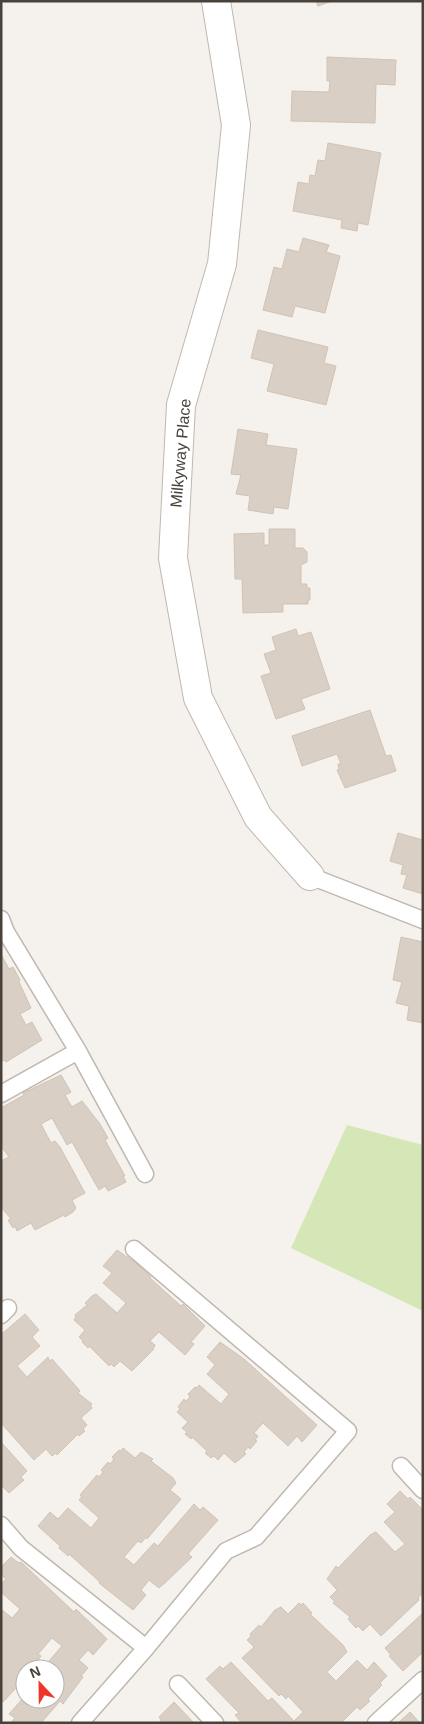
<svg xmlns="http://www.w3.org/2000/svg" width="424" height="1724" font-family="Helvetica,sans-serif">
	<rect width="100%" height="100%" fill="#f5f1ec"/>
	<path fill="#d6e7b7" d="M347,1125L423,1145V1311L291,1248Z"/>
	<path fill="#d9cfc5" stroke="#d1c3b5" d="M316,1H332L318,6Z
		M327,57L396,60L395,85L376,84L375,123L291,121L292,91L329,92L330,81H327Z
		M328,143L381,153L368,225L358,223L357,231L341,228L342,220L293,211L298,182L309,184L310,175L315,176L318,160L325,161Z
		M303,238L329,245L326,252L340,256L325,313L295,306L292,317L263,310L274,267L282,269L287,249L299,252Z
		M258,330L328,347L324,363L336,366L326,405L267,391L274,364L251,358Z
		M238,429L268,434L266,445L297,449L288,509L274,507L273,514L248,510L250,496L236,494L241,475L231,474Z
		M269,529H295V548H303L307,552V562L301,565V584H307V588H310V600H308V604H283V612L243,613L242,579H235L234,534L264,533V545H269Z
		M296,629L298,636L311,632L330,689L301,699L305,709L276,719L261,676L271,673L264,654L276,650L272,637Z
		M370,710L386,756L391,755L396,771L345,788L337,770L339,769L338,764H341L337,754L302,766L292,736Z
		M398,833L423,840V894L403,888L407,875L401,874L403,865L390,861Z
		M401,937L423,942V1023L407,1020L409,1006L396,1003L402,982L393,980Z
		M1,954L9,969L13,967L20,980L19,982L31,1008L20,1014L26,1025L32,1022L42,1040L6,1062L4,1060L1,1062Z
		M61,1075L71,1092L65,1095L72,1107L82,1101L100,1124L108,1138L105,1140L125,1176H123L126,1182L108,1191L105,1186L99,1190L72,1142L67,1145L52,1118L41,1124L51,1143L55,1141L60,1147L85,1193L72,1200L76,1208L73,1212L65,1217L64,1215L35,1230L31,1223L17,1231L15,1226L13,1228L8,1220L11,1219L1,1207V1161L9,1157L1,1146V1108L24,1095L23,1093Z
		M117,1250L137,1264L151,1277L150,1278L181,1306L183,1304L205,1326L191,1342L194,1344L185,1355L159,1332L150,1341L155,1345L153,1350L132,1371L120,1361L114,1367L111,1364L109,1366L89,1346L88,1348L82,1342L83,1341L79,1337L85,1330L74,1320L76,1317L75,1315L87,1305L85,1303L92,1296L96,1294L117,1313L126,1303L103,1283L112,1273L103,1266Z
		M25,1314L39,1330L32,1337L40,1346L17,1366L27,1377L48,1357L50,1361L52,1359L80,1391L78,1393L92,1404L90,1405L92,1408L81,1418L87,1425L83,1429L85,1431L79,1436L78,1434L57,1455L56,1453L52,1456L46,1449L34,1460L1,1423V1332L3,1333Z
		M220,1342L244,1359L317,1425L302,1442L297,1436L288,1446L263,1423L254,1433L258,1436L255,1440L257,1441L250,1449L248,1447L244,1452L246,1454L235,1463L224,1453L218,1460L214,1456L211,1458L205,1453L207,1451L192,1437L191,1439L185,1434L187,1432L182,1428L188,1422L177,1412L180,1409L178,1407L184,1399L186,1401L190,1397L188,1394L195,1387L197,1388L199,1385L221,1404L229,1394L207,1374L215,1365L207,1357Z
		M1,1442L27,1471L21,1477L24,1480L9,1493L1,1485Z
		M123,1448L135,1458L141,1452L153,1459L151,1461L173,1478L176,1483L170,1490L181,1499L147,1539L146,1537L141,1543L138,1541L124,1557L134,1565L154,1543L158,1546L194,1504L200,1510L203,1507L218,1520L188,1554L192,1557L167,1581L159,1588L149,1580L141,1590L146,1595L133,1610L99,1583L100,1582L69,1554L68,1556L59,1548L60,1546L38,1526L50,1512L58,1519L68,1508L91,1528L99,1518L79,1500L82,1496L80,1495L97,1475L99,1477L103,1472L101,1470L108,1462L110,1464L114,1459L112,1457L119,1450L121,1451Z
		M400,1491L408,1499L410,1497L423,1510V1588L420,1590L423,1593L418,1598L419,1600L381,1636L370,1624L363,1631L358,1626L356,1628L348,1619L350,1617L333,1603L335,1602L330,1597L337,1590L327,1579L336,1566L338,1568L370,1535L376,1532L395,1552L405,1544L384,1522L395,1512L387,1504Z
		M11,1557L19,1563L21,1562L74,1612L76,1609L107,1639L93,1655L88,1650L79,1660L88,1668L81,1676L83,1677L63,1704L60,1701L41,1723H14L12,1721L15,1718L9,1714L25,1696V1699H55V1669H42L62,1646L52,1638L38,1654L41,1656L37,1662L38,1663L33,1669H25V1678L3,1702L1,1700V1609L12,1618L20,1609L1,1592V1584L6,1579L1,1575V1567Z
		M299,1603L301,1605L303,1603L312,1613L310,1614L343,1645L347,1652L327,1672L336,1681L357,1660L367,1670L374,1662L387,1676L380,1683L382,1685L368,1699L370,1701L360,1710L357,1707L341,1723H242L235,1715L239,1713L206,1679L220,1666L223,1669L231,1662L268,1701L272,1698L294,1721L303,1712L288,1696L286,1699L281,1694L279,1696L242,1658L254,1647L247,1640L251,1636L250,1634L259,1625L261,1627L275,1610L281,1607L288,1614Z
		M423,1613V1652L403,1671L389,1656L391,1655L385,1648Z
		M174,1702L194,1723H159L161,1720L159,1717Z
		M410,1712L420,1723H398Z"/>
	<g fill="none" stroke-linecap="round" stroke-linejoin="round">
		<g stroke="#c0b8af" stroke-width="19">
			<path id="service" d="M310,876L423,920
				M1,919L6,932L78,1051L145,1174
				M1,1094L78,1051
				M1,1315L8,1308
				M401,1466L423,1490
				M1,1525L21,1548L146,1648
				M178,1684L215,1723
				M80,1723L146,1648L226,1551L256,1537L348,1431L134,1249
				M376,1723L423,1680"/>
		</g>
		<g stroke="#c0b8af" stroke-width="30">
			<path id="minor" d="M216,1L236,125L222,264L181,405L173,558L198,698L258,817L310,876"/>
		</g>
		<use href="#service" stroke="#fff" stroke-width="16"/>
		<use href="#minor" stroke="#fff" stroke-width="28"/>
	</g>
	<g text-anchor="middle" stroke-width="4" stroke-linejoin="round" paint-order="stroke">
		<g font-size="16" fill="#49423a" stroke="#fff">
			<text transform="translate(180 453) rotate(-85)" y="6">Milkyway Place</text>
		</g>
	</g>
	<rect width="424" height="1724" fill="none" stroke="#49423a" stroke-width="5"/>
	<g transform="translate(40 1684) rotate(338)"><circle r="24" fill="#ffffff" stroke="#b6b3b0"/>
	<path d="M0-4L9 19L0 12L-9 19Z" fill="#ef3429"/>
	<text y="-8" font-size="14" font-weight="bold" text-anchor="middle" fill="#49423a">N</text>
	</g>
</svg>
